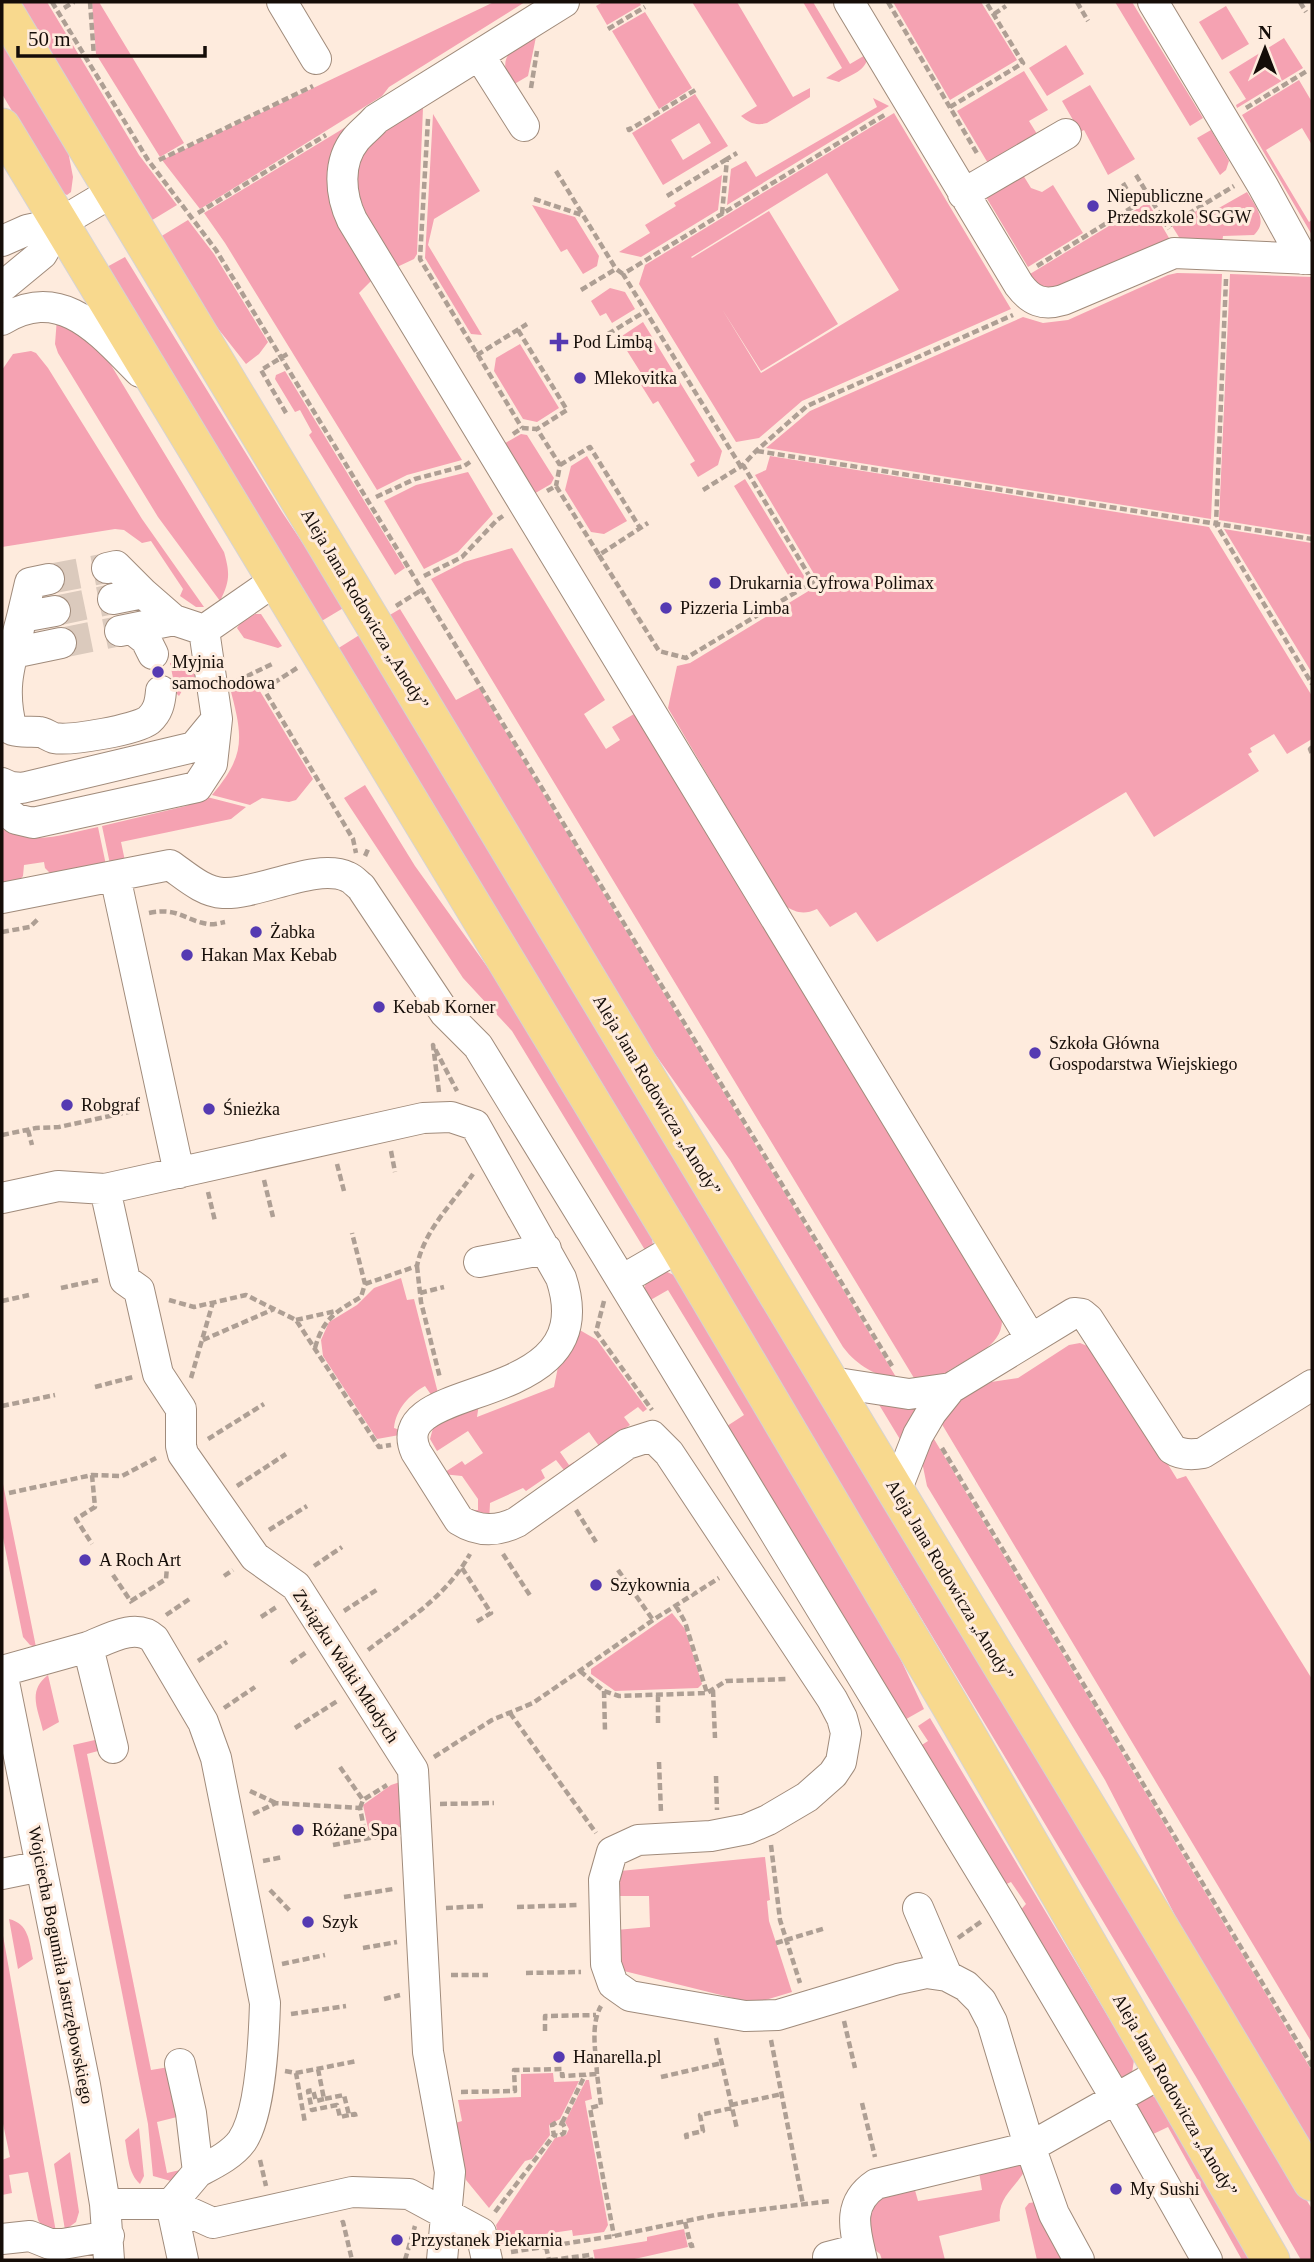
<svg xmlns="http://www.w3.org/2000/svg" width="1314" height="2262" font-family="'Times New Roman',serif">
	<rect width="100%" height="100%" fill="#feebdd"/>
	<path fill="#f5a2b2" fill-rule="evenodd" d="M19,2H47L139,155L177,205L149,222Z
		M92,2H99L184,143L160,157L96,54Z
		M494,2H525L389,87L382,96L200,209L162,160Z
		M603,2H639L641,5L607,25L596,6Z
		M692,2H737L793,97L810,88V97L767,123C756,126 749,123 741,116L757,106Z
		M803,2H813L850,64L867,54C869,70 852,74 839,82L826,78L842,68Z
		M893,2H981L1017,60L950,100Z
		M1115,2H1132L1203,118L1190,126Z
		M1226,6L1249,44L1222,60L1199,22Z
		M645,12L692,88L659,109L612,31Z
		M532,33L536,37L528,76L511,86C497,56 510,51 532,33Z
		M1284,38L1303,68L1237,108L1236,105L1246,99L1229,72Z
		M2,40L68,151L73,177L71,192L67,195L60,192L2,94Z
		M1066,45L1084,74L1047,96L1029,68Z
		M1024,71L1048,110L1029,121L1037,134L992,170L957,111Z
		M1299,80L1312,102V145L1302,128L1266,150L1309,222L1312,220V235L1242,115Z
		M1090,85L1135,159L1108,175L1084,130L1080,132L1062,101Z
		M695,94L728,146L663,185L632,133ZM699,123L711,143L683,160L671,140Z
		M873,98L889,106L727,205L731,169L746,161L756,177L877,107Z
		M423,108L417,254L414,259L397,267C376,231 334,179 374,141C387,128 407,118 423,108Z
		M894,113L1011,309L802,401L759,438L736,442L639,284L645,265ZM827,173L899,290L761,373L722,309L761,371L838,324L769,211L692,258L691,257Z
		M433,114L480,191L434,219L428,245L482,335L471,334L425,258Z
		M354,122L345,131L372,280L359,293L462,460L407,475L377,490L225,243L204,213Z
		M1211,130L1229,161L1226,170L1220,175L1197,138Z
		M722,175L718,210L641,257L619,252L650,233L645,225L676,206L674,203Z
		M1023,175L1031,188L1042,192L1053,185L1083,233L1028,267L986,197Z
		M1247,192C1255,206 1269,221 1254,235L1223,236L1222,243L1182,242L1172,226L1198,210L1203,217Z
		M1145,204H1149L1172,243L1060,289H1038L1030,274Z
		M532,205L575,217L599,256L597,266L583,274L567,249L561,252Z
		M188,220L214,254L268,342L259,354L246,364L201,307L160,237Z
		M125,257L282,512L345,607L320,622L105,268Z
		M1177,273L1222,274L1211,519L766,448L810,411L1023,317L1043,323L1068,320L1168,275Z
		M1230,274L1312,277V535L1219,520Z
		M610,288L625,292L635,309L612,323L606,313L600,316L591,301Z
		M57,318L66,320L108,360L224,552C230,573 230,581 220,601L158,517L58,353L55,344Z
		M643,322L722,451L718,465L698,477L690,464L695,461L658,401L653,404L636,377L641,373L619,338Z
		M520,344L559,408L537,422L523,419L494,371L496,358Z
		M31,351L36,353L48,368L142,519L204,607H196L180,596L183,589L151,541L142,543L124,530L115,529L2,547V370L13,354Z
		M285,371L405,568L395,575L309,435L312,432L300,410L295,412L275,379L276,375Z
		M521,434L527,435L554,478L551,484L532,495L502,445Z
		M587,456L627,521L604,534L591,532L565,490L571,466Z
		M770,456L1209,527L1312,696V739L1287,754L1274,734L1250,748L1252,752L1248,754L1259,771L1154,837L1126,792L877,942L856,912L830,927L817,909C804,915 796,913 784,905L668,708L677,666L690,663L820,584L755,475L766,470Z
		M468,472L493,514L458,552L424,569L384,501L416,485Z
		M745,479L804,576L802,585L796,588L734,486Z
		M1224,529L1312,543V673Z
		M512,548L605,700L584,714L606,749L620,740L612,727L634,714L1002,1319C1003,1347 969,1358 948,1371L950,1374L917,1383L431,579L464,562Z
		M400,609L456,700L479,688L899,1382C875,1374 858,1367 843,1347L730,1160L638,1030L388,616Z
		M255,614H261L282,646L278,648L244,638L237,628L242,621Z
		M361,634L1312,2209V2260H1301L1199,2082L1002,1752L337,649Z
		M192,659L197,682L186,684L179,696L176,693L170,663Z
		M255,683L313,779L296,800L289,802L262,798L250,805L212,795C246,755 243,737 230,688Z
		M365,785L415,866L496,979L651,1233L653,1245L648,1255L512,1031L463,978L344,798Z
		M207,797L246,807L231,819L121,842L125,861L110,864L102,826L186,806Z
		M98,827L106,865L51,874L45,868L44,862L24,865L23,876L19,881L2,885V829C36,846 63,834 98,827Z
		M667,1272L674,1275L877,1609L924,1709L901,1722L724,1428L744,1415L668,1290L647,1302L644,1288L648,1279Z
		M401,1278L407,1300L414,1299L439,1397L434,1399L425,1386C409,1395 396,1409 394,1428L406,1432L405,1434L377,1439L323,1356L321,1340L329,1322L357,1305L374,1288Z
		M578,1329L597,1340L647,1409L643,1412L638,1407L624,1417L630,1425L599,1446L589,1432L560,1452L569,1465L574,1462L578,1468L567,1474L556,1460L541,1470L545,1478L526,1491L523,1488L490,1503L489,1523L466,1510H478V1499L462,1476L442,1474L462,1461L465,1465L483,1453L468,1431L437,1451L430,1439L433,1428L479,1404L477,1417L554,1387L559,1362L572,1350Z
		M1080,1343L1097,1350L1177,1479L1186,1476L1312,1679V2043L940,1421L963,1397L991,1382L1018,1378L1069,1345Z
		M911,1402L917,1414L901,1441L878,1403Z
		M931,1434L1312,2071V2146L1210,1983L1105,1780L927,1486L921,1457Z
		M2,1479L36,1647L30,1645L23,1637L2,1533Z
		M672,1613L685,1629L702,1684L698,1688L615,1691L591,1674V1669Z
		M48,1675L59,1722L43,1731C38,1709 27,1691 48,1675Z
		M930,1718L1134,2060L1132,2073L1118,2084L1017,1914L1026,1904L1011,1882L1000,1887L917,1748L928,1741L918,1726Z
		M95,1740L98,1751L87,1754L151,2070L169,2067L181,2116L157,2122L167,2173L189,2168L178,2183L153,2176L148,2124L73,1745Z
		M403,1781L405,1826L369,1833L363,1805L391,1785Z
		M765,1857L770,1900L767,1901L769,1921L792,1992L762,2001H745L624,1971L618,1963L616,1930L650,1927L649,1896H619L620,1871Z
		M9,1919C29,1924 29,1941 33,1959L18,1969Z
		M2,1930L56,2232L44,2229L38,2220L28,2172L9,2175L12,2193L2,2195V2160L10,2157L2,2119Z
		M553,2073L554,2082L579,2081L560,2119L549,2125L550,2135L532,2159L525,2161L489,2208L466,2180L455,2123L462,2121L458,2100L521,2097V2074Z
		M586,2080H589L592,2099L585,2101L608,2225L604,2232L573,2236L572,2230L538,2235V2240L500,2246L496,2225L555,2138L566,2135L569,2129L565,2122Z
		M1151,2095L1158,2099L1263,2260H1242L1168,2127L1149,2136L1134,2102Z
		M139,2128L144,2176L140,2184C128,2173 128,2155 125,2140Z
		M70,2152L79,2212L76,2222L65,2230L54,2164Z
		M1021,2163L1024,2172C1013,2190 997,2199 1000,2221L939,2236L945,2260H882L880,2254L869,2245C868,2193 866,2202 913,2183L918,2201L982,2190L979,2172Z
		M1036,2202L1068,2260H1037L1025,2208L1029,2203Z
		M684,2229L688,2247L630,2260H595L593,2250L647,2241V2237Z"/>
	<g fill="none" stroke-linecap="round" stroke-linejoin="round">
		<path stroke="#dbcabd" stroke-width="30" stroke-dasharray="30 15" stroke-linecap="butt" d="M49,579L107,568
			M55,611L113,599
			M61,643L120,631"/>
		<g stroke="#a08b7b" stroke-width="32">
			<path id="minor" d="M282,2L316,59
				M564,2L376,119C370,126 362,132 356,139C337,162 340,195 352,220L1031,1339
				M849,2L1019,285C1031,301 1043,306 1063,300L1174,253L1312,259
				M1153,2L1263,186L1303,259
				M479,55L524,126
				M963,194L1066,134
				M2,241L27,230L60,223L114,191
				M2,287L42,254L60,223
				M2,320C62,283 101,333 140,372
				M107,568L116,566L143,593
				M113,599L143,593L174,620
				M55,611L22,617C11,661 0,685 12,730C22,733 29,731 39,732C44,732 48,736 54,738C70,741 136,730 149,720C158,712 160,703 161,691
				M22,617L30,583L49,579
				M132,629L146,640L153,654
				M204,630L276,580
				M120,631L174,620L204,630
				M2,660L13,653L61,643
				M2,783L11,787L22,788L194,747L217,719
				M2,808L16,819L33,823L197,787L212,764L217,719L204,630
				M115,876L179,1173
				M2,898L170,865C186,876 203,892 223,893C258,895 316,862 348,877C353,879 357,884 361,887L445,1013L478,1046L608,1258L1002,1906L1108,2085L1207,2260
				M105,1189L125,1280L139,1290L158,1374L181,1409V1446L183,1454L255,1557L296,1586L413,1770L428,2052L450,2172L442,2260
				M2,1198L58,1186L105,1189L423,1118L451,1117L475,1125L561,1278C606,1413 382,1376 416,1452L459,1520C478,1532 497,1532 517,1522L627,1444L652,1436L669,1453L832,1699L842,1718L846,1733L841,1762L833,1774L807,1797L768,1820L747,1829L711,1836L638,1840L612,1852L604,1880L606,1964L613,1984L630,1996L745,2016L778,2015L898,1979L926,1973L947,1976L966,1986L981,2001L992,2022L1025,2132L1054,2214L1079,2260
				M479,1262L546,1249
				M622,1280L679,1247
				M831,1382L909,1394L951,1388
				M896,1491L918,1435L931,1413L951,1388L1074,1313L1082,1314L1088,1319L1172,1449C1181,1455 1192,1455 1203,1453L1312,1385
				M88,1647C108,1639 136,1622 154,1639L203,1722L216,1758L265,2003C264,2037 261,2113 242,2141C232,2155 213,2164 198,2172
				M2,1671L88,1647L113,1748
				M2,1672L85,2085L105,2204L109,2260
				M2,1874L41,1866
				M918,1908L947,1976
				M180,2064L191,2113L198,2172L171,2204L183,2260
				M105,2204H171L213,2223L352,2192L409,2194L481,2233L487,2260
				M2,2239L30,2236L50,2244H63L109,2236
				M828,2257L859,2249
				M862,2260C855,2230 846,2204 876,2184L1030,2147L1163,2072"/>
		</g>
		<g stroke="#d5d3d3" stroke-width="39">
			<path id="major" d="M2,7C299,499 595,991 891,1483C1032,1716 1174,1948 1312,2182
				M2,127L679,1247L951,1707L1271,2260"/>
		</g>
		<path stroke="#ae9f94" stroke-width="4.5" stroke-dasharray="7 3.5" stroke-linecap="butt" d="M52,2L148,160L216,250L892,1366
			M90,2L94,57
			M888,2L978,155
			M1077,2L1088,21
			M1300,2L1306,12
			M64,8L74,2
			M994,14L1006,6
			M608,29L645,7
			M531,88L537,51
			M950,107L1023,63L986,2
			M1246,108L1307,71
			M428,119L420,259L522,428
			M628,127L629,130L697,89
			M159,160L313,86
			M556,171L616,269
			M1136,175L1169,229
			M1123,183L1136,205L1150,197
			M667,196L727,159
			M534,199L582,215
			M198,213L326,135
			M722,214L727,159L737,153
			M1170,225L1234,186
			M1037,266L1136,205
			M1226,279L1216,524L1312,684
			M581,290L616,269L623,274
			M518,330L567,410L537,429
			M608,334L646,311
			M477,355L527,324
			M286,413L261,370L289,353
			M513,434L522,428L537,429L560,465L556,486
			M757,451L1312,539
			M560,465L590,447L640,528
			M741,467L623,274L886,114
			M703,490L743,465L756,451L807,406L1013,315
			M547,491L556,486L599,555L648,523
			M376,497L415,479L464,466L470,462
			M599,555L659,651L686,658L813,582L743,465
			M424,576L462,557L497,520L503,516
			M396,606L423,589
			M297,668L269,686L266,693L353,839L356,853
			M237,681L274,663
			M1312,747L1310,749L1312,754
			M365,856L369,847
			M149,913C178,907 184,920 208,924C213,925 220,923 225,922
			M2,932L30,927L38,919
			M439,1092L433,1045L457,1091
			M28,1130L32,1145
			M2,1135L36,1128L59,1127L138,1110
			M391,1151L395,1172
			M337,1164L344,1191
			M264,1180L273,1217
			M208,1192L215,1221
			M417,1266L421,1302L440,1378
			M365,1284L417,1266C424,1230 453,1203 473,1174
			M61,1288L98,1280
			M420,1293L444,1287
			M169,1300L194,1307L246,1295L296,1320L379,1447L391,1445
			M2,1301L29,1295
			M604,1301L596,1332L652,1410
			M296,1320L336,1311
			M203,1340L274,1309
			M315,1348C323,1319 335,1312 361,1297L365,1284L352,1233
			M191,1378L213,1302
			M95,1387L133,1377
			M2,1406L55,1395
			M208,1439L264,1404
			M942,1448L1312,2066
			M92,1475L95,1507L76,1519L92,1544
			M237,1486L286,1454
			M9,1493L92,1475L122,1476L156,1458
			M576,1510L596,1542
			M269,1530L307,1506
			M503,1554L531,1597
			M314,1566L342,1547
			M462,1568L491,1613L476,1622
			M618,1570L653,1620
			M113,1575L132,1603
			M224,1576L233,1570
			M131,1601L166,1579L167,1567L161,1558L169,1553
			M676,1606L685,1622L707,1693
			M344,1611L378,1589
			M166,1615L191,1598
			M261,1617L278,1606
			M368,1650C406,1621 446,1597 470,1554
			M198,1661L227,1642
			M291,1663L308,1651
			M580,1671L604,1691L619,1696L707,1693L726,1681L788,1679
			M713,1690L715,1738
			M604,1691L605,1731
			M658,1695V1724
			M224,1708L255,1687
			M510,1713L596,1833
			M295,1728L339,1700
			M434,1757L492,1720L533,1703L653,1620L719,1578
			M659,1762L661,1813
			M340,1767L363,1800
			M716,1776L717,1810
			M250,1791L276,1803
			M440,1804L494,1803
			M360,1808L363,1800L387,1785
			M253,1814L276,1803L360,1808L366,1839
			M333,1845L391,1834
			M771,1845L780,1920L800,1983
			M263,1861L283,1857
			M270,1890L291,1912
			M344,1897L393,1889
			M517,1907L579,1905
			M446,1908L483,1906
			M958,1938L982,1921
			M776,1943L826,1928
			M363,1948L397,1942
			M282,1964L325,1955
			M526,1973L581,1972
			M451,1975H488
			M384,1999L400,1995
			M291,2014L346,2006
			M844,2021L855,2068
			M545,2031V2016L596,2015
			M716,2038L737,2129
			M771,2040L803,2204
			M318,2069L324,2099L344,2095L349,2115L355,2114L356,2118
			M285,2071L296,2073L305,2123
			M296,2073L357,2061
			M597,2074C596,2053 590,2025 601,2006
			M661,2077L722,2063
			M461,2092L515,2091L514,2070L562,2069V2076L597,2074L601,2105L590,2108L614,2236
			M324,2099L316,2101L313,2090L308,2091L312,2110L337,2105L340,2117L349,2115
			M862,2103L875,2157
			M731,2105L782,2094
			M562,2123L585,2075
			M687,2139L686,2135L703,2131L700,2115L732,2108
			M260,2160L266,2186
			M495,2212L554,2135L552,2125L557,2122L563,2124L565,2128L564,2133L559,2136L554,2135
			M685,2222L691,2246L695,2245
			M341,2223L343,2222L352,2260
			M546,2247L549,2260
			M511,2252L614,2236L715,2215L831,2201
			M405,2260L415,2226
			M551,2260L590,2255L591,2260"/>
		<use href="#minor" stroke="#fff" stroke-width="30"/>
		<use href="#major" stroke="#f8d98e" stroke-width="37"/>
	</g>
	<g fill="#553ab2" stroke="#feebdd" stroke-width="2.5">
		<circle cx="1093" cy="206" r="7"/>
		<path d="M555.5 331.5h7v7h7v7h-7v7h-7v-7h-7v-7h7z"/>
		<circle cx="580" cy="378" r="7"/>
		<circle cx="715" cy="583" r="7"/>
		<circle cx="666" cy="608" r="7"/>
		<circle cx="158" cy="672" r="7"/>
		<circle cx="256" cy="932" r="7"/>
		<circle cx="187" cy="955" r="7"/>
		<circle cx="379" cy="1007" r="7"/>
		<circle cx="1035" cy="1053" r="7"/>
		<circle cx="67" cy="1105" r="7"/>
		<circle cx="209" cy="1109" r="7"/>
		<circle cx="85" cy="1560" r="7"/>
		<circle cx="596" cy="1585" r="7"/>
		<circle cx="298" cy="1830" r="7"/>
		<circle cx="308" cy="1922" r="7"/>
		<circle cx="559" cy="2057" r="7"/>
		<circle cx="1116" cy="2189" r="7"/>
		<circle cx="397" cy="2240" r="7"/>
	</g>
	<g text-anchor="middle" stroke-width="6" stroke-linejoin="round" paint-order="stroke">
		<g font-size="18" fill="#150d08" stroke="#feebdd" text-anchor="start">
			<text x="1107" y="202">Niepubliczne<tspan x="1107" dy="21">Przedszkole SGGW</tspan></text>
			<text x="573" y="348">Pod Limbą</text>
			<text x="594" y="384">Mlekovitka</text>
			<text x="729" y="589">Drukarnia Cyfrowa Polimax</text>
			<text x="680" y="614">Pizzeria Limba</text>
			<text x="172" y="668">Myjnia<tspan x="172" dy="21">samochodowa</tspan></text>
			<text x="270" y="938">Żabka</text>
			<text x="201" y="961">Hakan Max Kebab</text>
			<text x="393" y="1013">Kebab Korner</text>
			<text x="1049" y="1049">Szkoła Główna<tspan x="1049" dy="21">Gospodarstwa Wiejskiego</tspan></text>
			<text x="81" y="1111">Robgraf</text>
			<text x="223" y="1115">Śnieżka</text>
			<text x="99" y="1566">A Roch Art</text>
			<text x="610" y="1591">Szykownia</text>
			<text x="312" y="1836">Różane Spa</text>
			<text x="322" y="1928">Szyk</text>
			<text x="573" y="2063">Hanarella.pl</text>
			<text x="1130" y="2195">My Sushi</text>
			<text x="411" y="2246">Przystanek Piekarnia</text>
		</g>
		<g font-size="18" fill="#150d08" stroke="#feebdd">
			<text transform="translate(365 609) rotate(59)" y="6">Aleja Jana Rodowicza „Anody”</text>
			<text transform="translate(657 1095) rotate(59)" y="6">Aleja Jana Rodowicza „Anody”</text>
			<text transform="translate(950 1580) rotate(59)" y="6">Aleja Jana Rodowicza „Anody”</text>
			<text transform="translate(346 1666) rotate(57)" y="6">Związku Walki Młodych</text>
			<text transform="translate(61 1965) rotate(79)" y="6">Wojciecha Bogumiła Jastrzębowskiego</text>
			<text transform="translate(1175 2095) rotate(60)" y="6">Aleja Jana Rodowicza „Anody”</text>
		</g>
	</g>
	<rect width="1314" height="2262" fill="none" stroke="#150d08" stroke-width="7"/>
	<g transform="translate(1265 49)" stroke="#feebdd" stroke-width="5" paint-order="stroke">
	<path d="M0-5L12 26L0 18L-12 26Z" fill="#150d08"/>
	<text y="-10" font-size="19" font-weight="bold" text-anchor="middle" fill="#150d08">N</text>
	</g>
	<path d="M18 46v10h187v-10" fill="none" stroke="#150d08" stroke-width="3.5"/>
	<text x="28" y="46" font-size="21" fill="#150d08" stroke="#feebdd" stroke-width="5" paint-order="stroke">50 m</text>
</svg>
